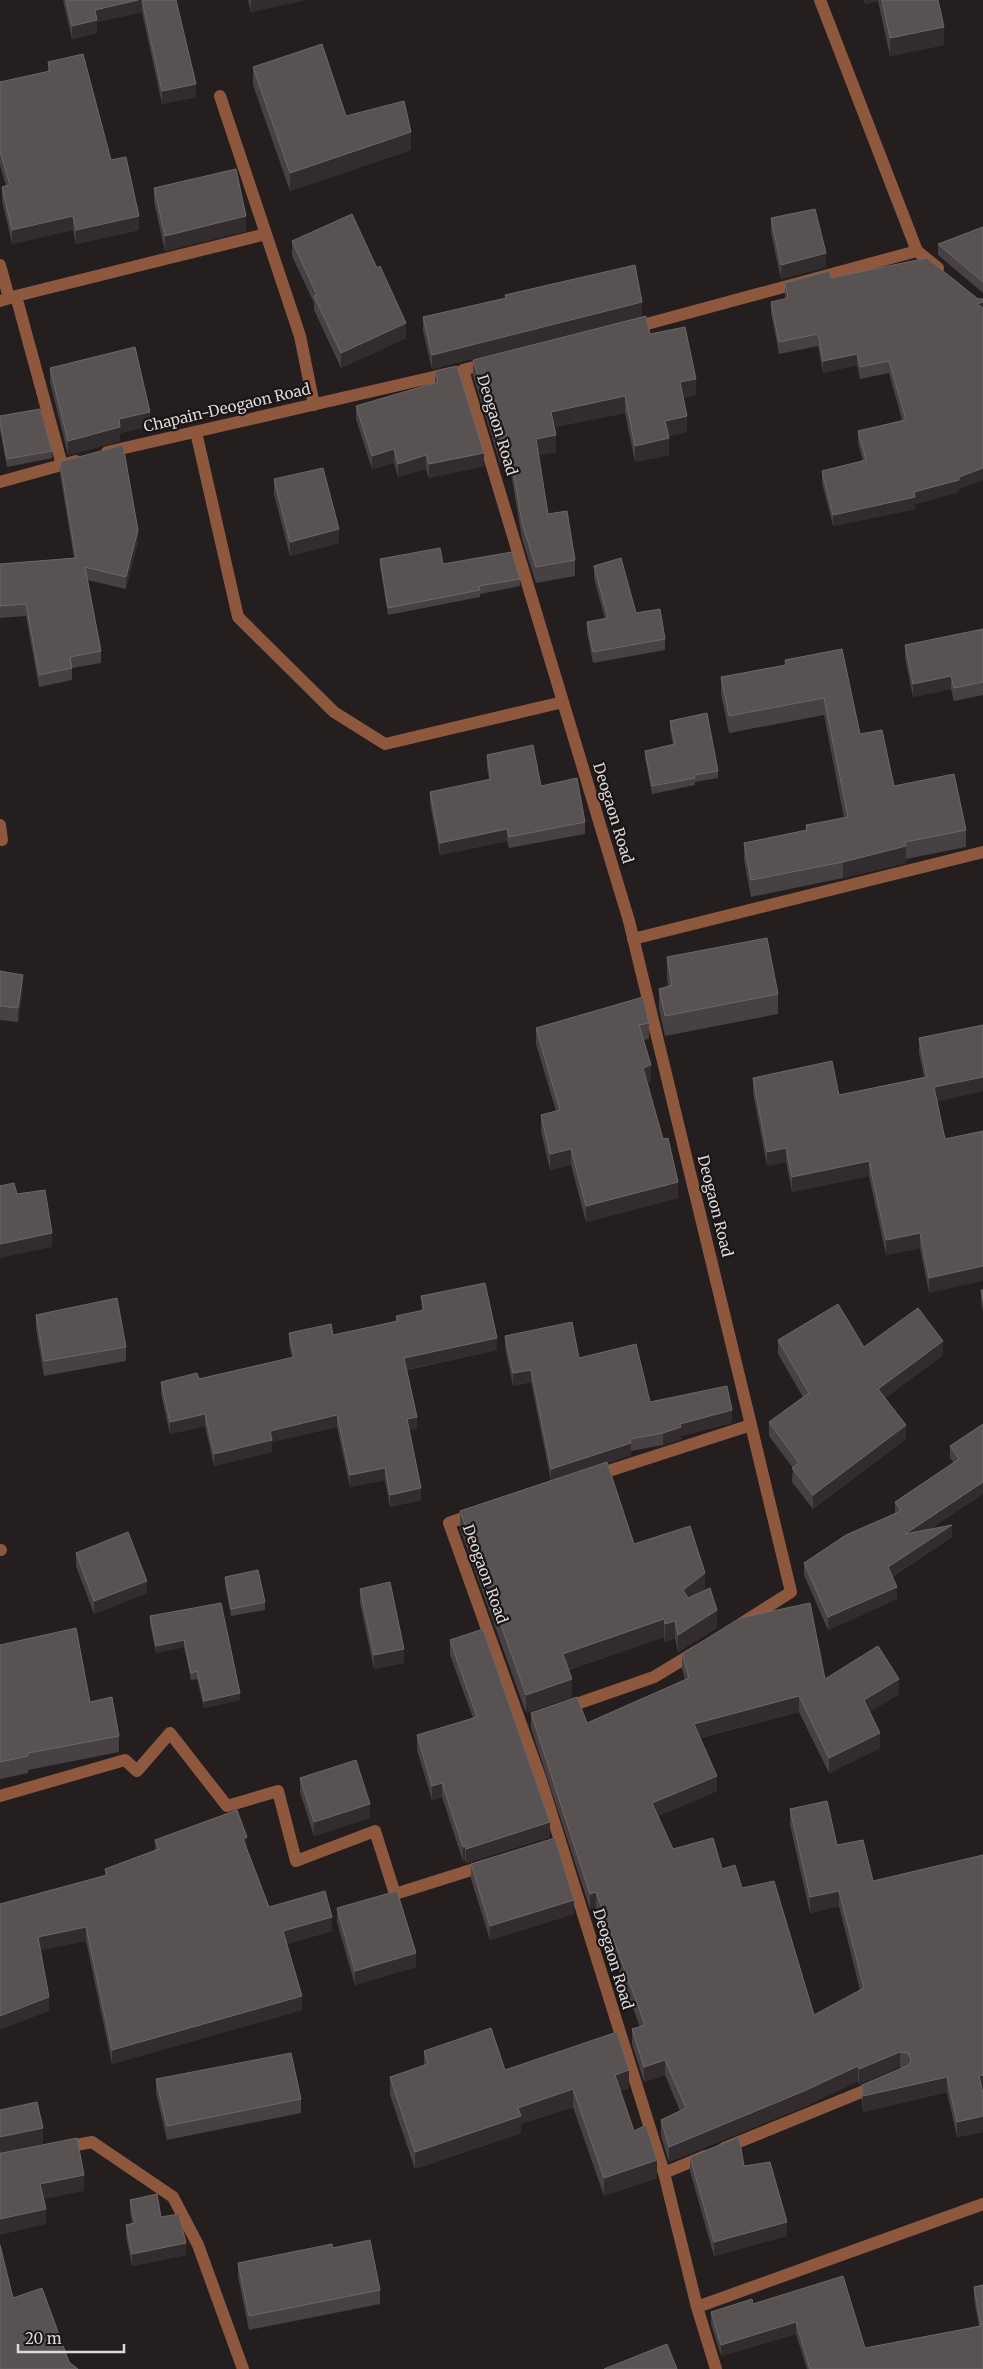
<svg xmlns="http://www.w3.org/2000/svg" width="983" height="2369" font-family="Merriweather,serif">
	<rect width="100%" height="100%" fill="#241e1e"/>
	<g fill="none" stroke-linecap="round" stroke-linejoin="round">
		<path stroke="#8e583f" stroke-width="12" d="M820,0L917,251L938,268
			M220,96L300,336L314,405
			M0,265L9,298
			M16,296L266,234
			M0,301L16,296L62,465
			M632,328L917,251
			M489,363L463,370L629,921L751,1425L593,1476
			M196,432L238,617L334,712L385,744L563,702
			M107,452L451,373
			M0,482L76,461
			M0,825L2,840H0
			M633,939L983,852
			M474,1514L449,1523L541,1780L664,2173L697,2307L716,2369
			M0,1550H1
			M742,1623L791,1592L751,1425
			M565,1708L654,1677L697,1651
			M0,1796L125,1760L137,1771L170,1733L227,1806L278,1791L296,1861L375,1831L395,1894L487,1865
			M61,2148L92,2142L173,2197L198,2245L243,2369
			M724,2148L876,2086
			M664,2173L705,2156
			M697,2307L983,2204"/>
	</g>
	<path fill="#484143" d="M63,0H176L196,97L162,104L142,12L97,22V33L72,39Z
		M248,0H305L251,12Z
		M864,0H938L944,45L890,56L878,1L865,4Z
		M48,62L111,160L139,230L76,244L73,230L12,244L2,200V187L6,186L0,165V82L48,72Z
		M253,67L346,116L411,150L290,191L253,85Z
		M154,188L246,231L165,251L154,202Z
		M771,218L826,267L781,279L771,233Z
		M983,227V293L938,255V244Z
		M292,241L406,338L341,368L314,310V303L292,256Z
		M831,278L983,299V480L959,489V492L915,504V509L833,526L822,483V471L863,461L858,443V431L902,420L889,373L860,379L857,365L823,373L818,346L779,354L771,313V302L785,299V283Z
		M505,295L642,316L432,369L423,331V317L505,299Z
		M650,334L696,395L683,398L687,432L668,436L669,455L635,462L625,413L554,427L556,452L539,455L548,514L575,560V576L536,583L522,539L509,461L500,463L473,376V360Z
		M50,368L150,426L120,433V441L68,455L50,382Z
		M435,371L484,466L429,478L426,469L398,477L394,463L372,469L356,419V406L435,383Z
		M0,416L52,451V458L7,467L0,430Z
		M60,462L138,542L126,589L87,580L101,651V663L72,668V680L39,687L26,616L0,618V564L74,558L60,474Z
		M274,479L339,543L290,556L274,494Z
		M380,559L443,564L520,579V586L480,594V597L388,615L380,566Z
		M594,566L636,613L665,639V650L593,663L587,633V622L605,619L594,578Z
		M983,629V695L954,701L951,689L913,697L905,658V645Z
		M785,660L860,734L894,786L966,830V847L906,859V863L843,878L751,897L744,860V843L806,831V825L844,818L824,715L729,733L721,694V677L785,665Z
		M670,721L718,771V778L695,782V785L652,794L645,758V751L673,745L670,729Z
		M487,755L541,786L585,822V834L509,848L507,841L440,855L430,804V792L489,780L487,767Z
		M667,957L778,994V1014L665,1036L659,1009V989L668,986L667,978Z
		M0,971L23,989L18,1022L0,1020Z
		M649,1023V1039L644,1040L651,1082L647,1083L678,1198L586,1222L571,1165L550,1170L541,1131V1115L556,1111L536,1044V1028Z
		M983,1025V1091L937,1101L929,1293L920,1248L886,1255L869,1176L792,1192L786,1162L767,1166L753,1093V1078L839,1095L924,1077L919,1053V1038Z
		M981,1290H983V1312L981,1302Z
		M421,1296L497,1350L407,1370L417,1429L409,1430L421,1500L390,1507L385,1480L350,1487L337,1427L272,1442V1452L214,1466L205,1426L170,1434L161,1394V1382L199,1379L292,1357L289,1345V1333L333,1335L396,1321V1316L422,1311Z
		M36,1315L126,1347V1361L44,1376L36,1329Z
		M505,1336L579,1358L650,1402L732,1423L681,1436V1439L663,1445L631,1451V1455L607,1463L634,1544L705,1591L717,1628L678,1652L675,1638L665,1642L664,1637L569,1670L572,1697L526,1713L460,1529V1511L551,1481L531,1382L513,1386L505,1348Z
		M778,1340L943,1355L885,1398L906,1439L813,1509L792,1482L793,1468L769,1436V1422L803,1397L778,1354Z
		M983,1424V1494L930,1529L952,1537L892,1577L897,1599L828,1630L804,1575V1563L895,1513V1502L954,1463L950,1458V1446Z
		M76,1553L147,1593L94,1614L76,1566Z
		M225,1577L265,1602V1610L231,1616L225,1584Z
		M360,1589L404,1663L374,1669L360,1603Z
		M221,1603L240,1700L204,1708L197,1679L191,1680L184,1647L156,1653L150,1624V1616Z
		M450,1640L550,1837L466,1863L465,1860L463,1861L442,1797L432,1800L417,1750V1735L473,1718L450,1655Z
		M0,1645L90,1702L119,1736V1752L28,1770V1773L0,1779Z
		M682,1654L825,1679L899,1694L869,1712L880,1748L829,1773L799,1712L700,1738L717,1791L658,1816L673,1849L722,1869L742,1888L814,2015L860,1990L839,1906L810,1913L790,1825V1809L837,1845L873,1881L982,2090L983,2132L957,2137L947,2092L863,2112L862,2101V2085L902,2068L900,2067L859,2084L858,2081L804,2107L669,2162L661,2136V2120L680,2111L665,2075L644,2082L632,2044V2029L640,2027L596,1908L590,1909L531,1728V1713L587,1723L685,1680L682,1669Z
		M300,1778L370,1818L314,1836L300,1792Z
		M155,1840L247,1849L269,1907L332,1931L287,1944L302,2010L112,2064L86,1941L40,1950L49,2011L0,1904L105,1876V1869L155,1850Z
		M471,1864L574,1914L490,1940L471,1879Z
		M337,1908L416,1967L355,1985L337,1922Z
		M424,2051L505,2070L629,2088L620,2091L634,2131L657,2178L604,2196L573,2107L521,2124V2133L415,2169L390,2095V2077L424,2066Z
		M156,2079L301,2099V2113L167,2140L156,2093Z
		M690,2157L744,2166L787,2236L714,2256L690,2171Z
		M130,2200L161,2217L186,2255L132,2266L126,2237V2225L132,2223L130,2212Z
		M333,2248L380,2290V2304L249,2330L238,2277V2263Z
		M983,2285V2369H807L796,2334L721,2356L711,2324V2312L753,2304L865,2348L979,2326L974,2299V2287Z"/>
	<path fill="#332c2e" d="M138,0H142V12L97,22V33L72,39V26L95,10Z
		M251,0H305L251,12Z
		M865,0H878V1L865,4Z
		M944,27V45L890,56V38Z
		M196,84V97L162,104V91Z
		M411,132V150L290,191V173Z
		M73,216V230L12,244V230Z
		M139,216V230L76,244V230Z
		M246,216V231L165,251V236Z
		M826,253V267L781,279V265Z
		M642,302V316L432,369V355Z
		M983,302V313L977,304Z
		M406,323V338L341,368V353Z
		M857,354V365L823,373V361Z
		M696,379V395L680,398V382Z
		M625,396V413L551,428V412Z
		M150,412V426L120,433V441L68,455V441L119,419Z
		M687,416V432L665,437V421Z
		M556,435V452L536,456V439Z
		M669,438V455L635,462V446Z
		M509,445V461L500,463V447Z
		M394,449V463L372,469V456Z
		M484,453V466L429,478V464Z
		M426,455V469L398,477V464Z
		M983,468V480L959,489V492L915,504V509L833,526V515L914,492Z
		M339,529V543L290,556V542Z
		M138,530V542L126,589V577Z
		M951,676V689L913,697V684Z
		M507,829V841L440,855V843Z
		M906,846V863L843,878V862Z
		M23,975V989L18,1022V1008Z
		M651,1065V1082L643,1084V1068Z
		M983,1077V1091L934,1102V1087Z
		M786,1148V1162L767,1166V1152Z
		M571,1149V1165L550,1170V1154Z
		M869,1161V1176L792,1192V1177Z
		M678,1182V1198L586,1222V1206Z
		M52,1233V1247L0,1258V1244Z
		M920,1233V1248L886,1255V1240Z
		M983,1266V1281L929,1293V1278Z
		M497,1338V1350L404,1370V1358Z
		M943,1341V1355L878,1403V1389Z
		M531,1370V1382L513,1386V1373Z
		M732,1410V1423L681,1436V1439L663,1445V1433L680,1424Z
		M205,1414V1426L170,1434V1422Z
		M337,1415V1427L272,1442V1452L214,1466V1454L270,1431Z
		M417,1417V1429L407,1431V1419Z
		M906,1425V1439L813,1509V1495Z
		M631,1443V1455L551,1481V1469Z
		M385,1468V1480L350,1487V1475Z
		M983,1482V1494L905,1546V1534Z
		M421,1488V1500L390,1507V1495Z
		M952,1525V1537L888,1579V1567Z
		M705,1573V1591L683,1608V1590Z
		M147,1581V1593L94,1614V1601Z
		M897,1587V1599L828,1630V1617Z
		M717,1610V1628L678,1652V1635Z
		M664,1619V1637L563,1672V1654Z
		M675,1621V1638L665,1642V1624Z
		M184,1640V1647L156,1653V1646Z
		M404,1649V1663L374,1669V1655Z
		M572,1679V1697L526,1713V1695Z
		M899,1679V1694L864,1716V1700Z
		M240,1693V1700L204,1708V1701Z
		M799,1696V1712L694,1739V1724Z
		M880,1733V1748L829,1773V1758Z
		M717,1776V1791L652,1819V1803Z
		M442,1783V1797L432,1800V1786Z
		M370,1804V1818L314,1836V1822Z
		M550,1822V1837L466,1863V1849Z
		M247,1837V1851L243,1839Z
		M465,1846V1860L463,1861V1847Z
		M839,1891V1906L810,1913V1897Z
		M596,1892V1908L590,1909V1894Z
		M574,1900V1914L490,1940V1926Z
		M332,1917V1931L283,1945V1931Z
		M86,1927V1941L38,1951V1937Z
		M416,1953V1967L355,1985V1971Z
		M302,1996V2010L112,2064V2050Z
		M49,1997V2011L0,2030V2016Z
		M900,2052V2067L859,2084V2069Z
		M665,2060V2075L644,2082V2067Z
		M858,2066V2081L804,2107L669,2162V2147Z
		M629,2070V2088L615,2092V2075Z
		M983,2075V2090L979,2091V2076Z
		M947,2077V2092L863,2112V2096Z
		M573,2089V2107L521,2124V2133L415,2169V2152L518,2108Z
		M983,2116V2132L957,2137V2122Z
		M43,2128V2144L0,2153V2137Z
		M657,2160V2178L604,2196V2178Z
		M84,2175V2191L40,2200V2184Z
		M46,2209V2224L0,2235V2219Z
		M787,2222V2236L714,2256V2242Z
		M186,2243V2255L132,2266V2254Z
		M796,2322V2334L721,2356V2345Z"/>
	<path fill="#585253" stroke="#6d6768" d="M66,0H138L95,10L97,20L72,26Z
		M142,0H176L196,84L162,91Z
		M882,0H938L944,27L890,38Z
		M322,44L346,116L404,101L411,132L290,173L253,67Z
		M83,54L111,160L126,157L139,216L76,230L73,216L12,230L2,187L10,185L0,151V82L50,71L48,62Z
		M236,169L246,216L165,236L154,188Z
		M815,209L826,253L781,265L771,218Z
		M352,214L377,268L380,266L406,323L341,353L314,296L317,295L292,241Z
		M983,227V282L938,244Z
		M927,258L978,299H983V302L977,304L983,308V468L959,477V480L914,492L915,497L833,515L822,471L866,460L858,431L906,420L889,361L860,367L857,354L823,361L818,334L779,342L771,302L788,298L785,283L829,271L831,278Z
		M635,265L642,302L432,355L423,317L506,298L505,295Z
		M646,316L650,334L685,327L696,379L680,382L687,416L665,421L669,438L635,446L625,396L551,412L556,435L536,439L548,514L567,511L575,560L536,567L522,523L509,445L500,447L473,360Z
		M135,347L150,412L119,419L120,427L68,441L50,368Z
		M457,366L484,453L429,464L426,455L398,464L394,449L372,456L356,406L438,382L435,371Z
		M40,409L52,451L7,459L0,422V416Z
		M123,445L138,530L126,577L85,567L101,651L70,657L72,668L39,675L26,604L0,606V564L76,558L60,462Z
		M323,468L339,529L290,542L274,479Z
		M440,548L443,564L512,552L520,579L479,586L480,590L388,608L380,559Z
		M621,558L636,613L660,609L665,639L593,652L587,622L608,618L594,566Z
		M983,629V682L954,688L951,676L913,684L905,645Z
		M842,649L860,734L882,730L894,786L954,774L966,830L905,842L906,846L843,862L751,880L744,843L807,830L806,825L848,817L824,698L729,716L721,677L786,665L785,660Z
		M707,713L718,771L694,775L695,778L652,786L645,751L675,744L670,721Z
		M533,745L541,786L577,778L585,822L509,837L507,829L440,843L430,792L491,779L487,755Z
		M767,938L778,994L665,1016L659,989L672,985L667,957Z
		M0,971L23,975L18,1008L0,1006Z
		M643,997L649,1023L639,1025L651,1065L643,1068L663,1139L668,1138L678,1182L586,1206L571,1149L550,1154L541,1115L560,1110L536,1028Z
		M983,1025V1077L934,1087L945,1139L983,1131V1266L929,1278L920,1233L886,1240L869,1161L792,1177L786,1148L767,1152L753,1078L832,1061L839,1095L927,1077L919,1038Z
		M14,1183L17,1194L45,1190L52,1233L0,1244V1186Z
		M485,1283L497,1338L404,1358L417,1417L407,1419L421,1488L390,1495L385,1468L350,1475L337,1415L270,1431L272,1440L214,1454L205,1414L170,1422L161,1382L197,1373L199,1379L294,1357L289,1333L331,1324L333,1335L398,1321L396,1316L424,1310L421,1296Z
		M981,1290H983V1300Z
		M117,1298L126,1347L44,1361L36,1315Z
		M838,1304L864,1347L918,1308L943,1341L878,1389L906,1425L813,1495L792,1468L799,1463L769,1422L809,1393L778,1340Z
		M572,1322L579,1358L636,1344L650,1402L727,1386L732,1410L680,1424L681,1427L663,1433L630,1439L631,1443L551,1469L531,1370L513,1373L505,1336Z
		M983,1424V1482L905,1534L952,1525L888,1567L897,1587L828,1617L804,1563L846,1535L901,1511L895,1502L959,1459L950,1446Z
		M607,1462L634,1544L690,1526L705,1573L683,1590L688,1598L710,1588L717,1610L678,1635L675,1621L665,1624L664,1619L563,1654L572,1679L526,1695L460,1511Z
		M128,1532L147,1581L94,1601L76,1553Z
		M258,1570L265,1602L231,1609L225,1577Z
		M390,1582L404,1649L374,1655L360,1589Z
		M221,1603L240,1693L204,1701L197,1671L191,1673L184,1640L156,1646L150,1616Z
		M810,1603L825,1679L878,1646L899,1679L864,1700L880,1733L829,1758L799,1696L694,1724L717,1776L652,1803L673,1849L713,1838L722,1869L735,1865L742,1888L774,1881L814,2015L864,1988L839,1891L810,1897L790,1809L827,1801L837,1845L863,1840L873,1881L983,1855V2075L979,2076L983,2093V2116L957,2122L947,2077L863,2096L862,2085L909,2065L911,2060L908,2053L900,2052L859,2069L858,2066L804,2091L669,2147L661,2120L686,2108L665,2060L644,2067L632,2029L645,2025L596,1892L590,1894L531,1713L577,1697L587,1723L689,1678L682,1654L740,1618Z
		M76,1628L90,1702L112,1697L119,1736L28,1753V1756L0,1762V1645Z
		M483,1629L550,1822L466,1849L465,1846L463,1847L442,1783L432,1786L417,1735L477,1717L450,1640Z
		M356,1760L370,1804L314,1822L300,1778Z
		M237,1810L247,1837L243,1839L269,1907L325,1891L332,1917L283,1931L302,1996L112,2050L86,1927L38,1937L49,1997L0,2016V1904L107,1875L105,1869L159,1849L155,1840Z
		M555,1838L574,1900L490,1926L471,1864Z
		M397,1891L416,1953L355,1971L337,1908Z
		M491,2028L505,2070L617,2032L629,2070L615,2075L634,2131L646,2125L657,2160L604,2178L573,2089L518,2108L521,2116L415,2152L390,2077L428,2064L424,2051Z
		M291,2053L301,2099L167,2126L156,2079Z
		M37,2102L43,2128L0,2137V2110Z
		M739,2137L744,2166L770,2162L787,2222L714,2242L690,2157Z
		M77,2138L84,2175L40,2184L46,2209L0,2219V2153H2Z
		M157,2194L161,2217L179,2214L186,2243L132,2254L126,2225L135,2223L130,2200Z
		M370,2240L380,2290L249,2316L238,2263L332,2244L333,2248Z
		M0,2245L13,2298L42,2288L69,2362L78,2369H0Z
		M843,2276L865,2348L981,2326L974,2287L983,2285V2369H810L796,2322L721,2345L711,2312L752,2299L753,2304Z
		M667,2344L677,2369H604Z"/>
	<g text-anchor="middle" stroke-width="4.5" stroke-linejoin="round" paint-order="stroke">
		<g font-size="15" fill="#dcd8d8" stroke="#1b1515">
			<text transform="translate(227 408) rotate(-13)" y="5">Chapain-Deogaon Road</text>
			<text transform="translate(497 425) rotate(73)" y="5">Deogaon Road</text>
			<text transform="translate(613 813) rotate(73)" y="5">Deogaon Road</text>
			<text transform="translate(715 1206) rotate(76)" y="5">Deogaon Road</text>
			<text transform="translate(485 1574) rotate(70)" y="5">Deogaon Road</text>
			<text transform="translate(613 1959) rotate(73)" y="5">Deogaon Road</text>
		</g>
	</g>
	<path d="M18 2344v8h106v-8" fill="none" stroke="#dcd8d8" stroke-width="2.5"/>
	<text x="25" y="2344" font-size="15" fill="#dcd8d8" stroke="#1b1515" stroke-width="4" paint-order="stroke">20 m</text>
</svg>
